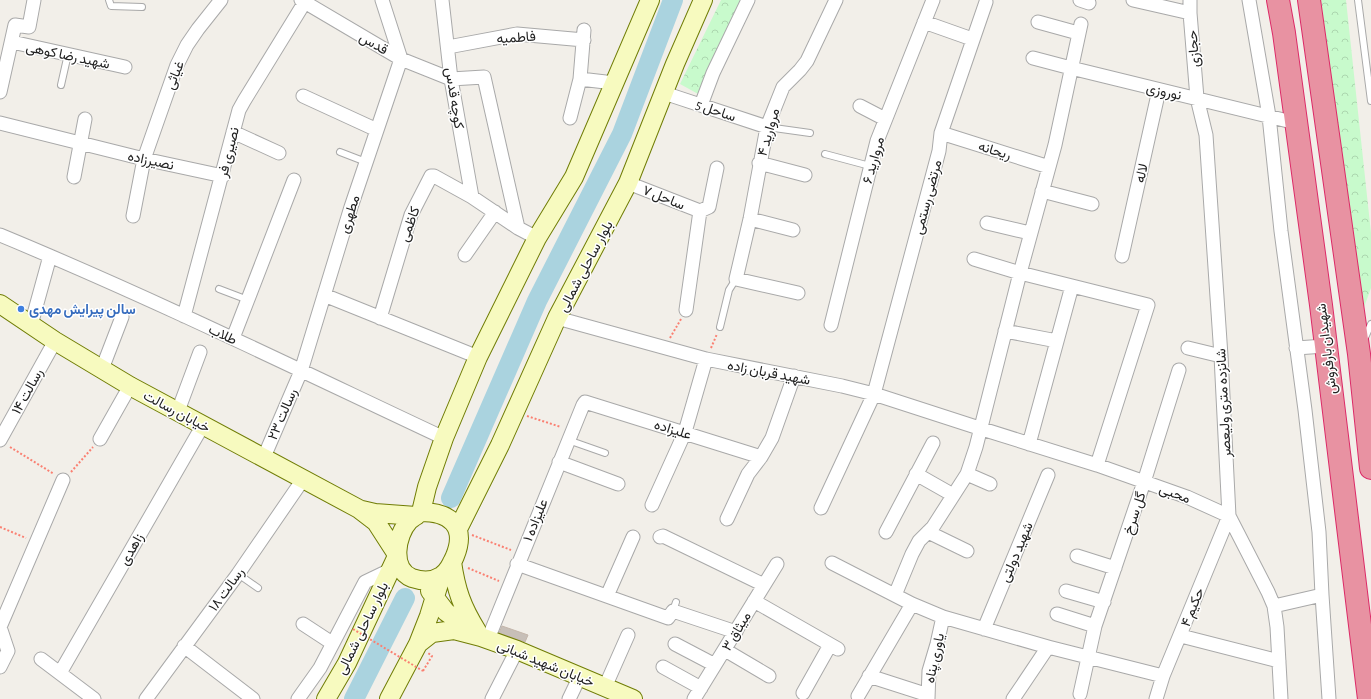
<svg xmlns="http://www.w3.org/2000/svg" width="1371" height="699" font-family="'Alegreya Sans',Vazirmatn,sans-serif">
	<defs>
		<pattern id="park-crowns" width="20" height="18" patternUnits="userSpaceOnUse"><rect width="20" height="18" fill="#c8facc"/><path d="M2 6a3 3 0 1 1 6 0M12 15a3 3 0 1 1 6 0" fill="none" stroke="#acd6af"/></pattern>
	</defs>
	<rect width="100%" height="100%" fill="#f2efe9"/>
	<path fill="url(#park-crowns)" d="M721,0H746L700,95L680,84Z
		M1321,0H1346L1371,233V288L1363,310L1358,292Z"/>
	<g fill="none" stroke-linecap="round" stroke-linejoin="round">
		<path stroke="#aad3df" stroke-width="20" d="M451,498L537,301L622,134L673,0
			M354,699L405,598"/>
	</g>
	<path fill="#c7bfb8" stroke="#c4b6ab" d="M502,626L528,635L525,642L499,633Z"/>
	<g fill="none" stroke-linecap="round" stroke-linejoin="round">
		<g stroke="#a9a9a9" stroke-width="8">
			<path id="lane" d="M109,0L111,6L142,7
				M1358,0L1371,101
				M61,85L68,54
				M767,127L810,133
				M340,152L366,162
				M825,154L870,166
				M219,289L248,300
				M720,327L729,290L736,279
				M1364,340L1371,324
				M568,440L605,453
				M238,574L258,588
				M673,611L676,602"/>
		</g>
		<g stroke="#a9a9a9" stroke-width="15">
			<path id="street" d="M301,0L401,59L451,79L484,77L518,228
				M442,0L451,79L472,197
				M1080,0L1089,3
				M1133,0L1190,13
				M1190,0V13L1197,98L1206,135L1221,356L1229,516L1268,592L1274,606L1277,627L1281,699
				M1249,0L1269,116L1281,231L1305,410L1319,532L1322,595L1274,606
				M924,22L972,39
				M1038,22L1078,33
				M584,30L580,79L614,83
				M12,42L125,67
				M448,47L517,34L584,40
				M1033,58L1071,68L1296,123
				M0,92L15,25L29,27L34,0
				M664,93L767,127
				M303,96L377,130
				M701,105L713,73L748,0
				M860,106L885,119
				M570,118L580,79
				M0,123L144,159L223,176
				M233,132L279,153
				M941,133L1049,167
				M759,163L805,175
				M74,177L85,119
				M628,183L700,211
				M1042,191L1092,204
				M133,216L144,159L177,65L187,45L198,29L221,0
				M750,219L793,230
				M987,223L1030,233
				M0,235C150,297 297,369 444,438
				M465,255L495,212
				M1122,256L1159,90
				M974,259L1020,273L1148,305L1097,465
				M798,293L736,279L750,219L767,127L783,87L800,70L807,61L836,0
				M324,295L478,357
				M686,310L700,211L709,207L717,168
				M184,316L239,110L244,101L306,0
				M380,318L411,215L431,176H434L472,197L518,228L537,238
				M557,318L706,359L842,386L874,394L979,428L1097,465L1187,497L1229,516
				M31,325L50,256
				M831,325L877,141L933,0
				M1005,331L1057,341
				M233,338L294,180
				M1188,348L1221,356
				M1296,348L1325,346
				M102,369L122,317
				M178,411L200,352
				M100,439L130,386
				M0,440L55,341
				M1029,444L1072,286
				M264,457L301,371L351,207L401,59L382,0
				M559,462L618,484
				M916,474L953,495
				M967,474L990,484
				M652,505L685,432L706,359
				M821,508L874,394L939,151L941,133L986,2
				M727,519L748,474L761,457L772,438L794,376
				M886,532L933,443
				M928,532L967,551
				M660,537L663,536L764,585
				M1077,556L1115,568
				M832,563L912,604L943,617L1048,647L1163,676
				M517,564L668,618L673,611L736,632
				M1066,591L1104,602
				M895,595L912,554L919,541L933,527L967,474L976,447L1020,273L1055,145L1081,24
				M1322,595L1329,699
				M607,596L633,537
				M754,601L838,649
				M1057,614L1095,626
				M303,624L332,643
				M984,629L1048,475
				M1181,636L1279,661
				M488,639L583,405L585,402L761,457
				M675,644L715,665
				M184,646L253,699
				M725,650L769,676
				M41,659L94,699
				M0,667L8,651L0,627L63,480
				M663,667L701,688
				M60,673L203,425
				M869,676L928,695
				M605,687L628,635
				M803,693L830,645
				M1080,694L1095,626L1144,482L1179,370
				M858,696L912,604
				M146,699L238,574L304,478
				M298,699L320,668L365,582L390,570
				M492,699L517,650
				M569,699L580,676
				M694,699L777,564
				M928,699L929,671L937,644L943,617
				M1013,699L1048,647
				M1156,699L1163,676L1229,516"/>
		</g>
		<g stroke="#707d05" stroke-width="20">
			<path id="secondary" d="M0,304L55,341L130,386L359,509L376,522L396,553
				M362,510L375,513L416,516
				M421,512L427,487L444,438L478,357L537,238L574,177L650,0
				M421,512C450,512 467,526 455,556C452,563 448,572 441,576C432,582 421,581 412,578C390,569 396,535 409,521C412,518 417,515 421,512Z
				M458,529L500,445L557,318L628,183L675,64L703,0
				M452,562C456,590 462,607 477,631
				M430,591L446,612L474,632
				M418,644L432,633L454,630L481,637L517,650L633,699
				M326,699L347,663L397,556
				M389,699L418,644L429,616L441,577"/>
		</g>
		<g stroke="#dc2a67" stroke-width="24">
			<path id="highway" d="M1278,0L1284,33L1321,305L1369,699
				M1309,0L1359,354L1371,468"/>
		</g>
		<path stroke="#fa8072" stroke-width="2" stroke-dasharray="2 2" stroke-linecap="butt" d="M670,338L681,319
			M711,348L717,334
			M527,416L561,427
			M10,447L54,474
			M71,472L93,447
			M0,527L26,538
			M472,535L511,550
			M468,568L499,581
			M423,671L432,656L428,653"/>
		<use href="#lane" stroke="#fff" stroke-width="6"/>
		<use href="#street" stroke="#fff" stroke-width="13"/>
		<use href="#secondary" stroke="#f7fabf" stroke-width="18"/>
		<use href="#highway" stroke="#e892a2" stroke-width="22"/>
		<path stroke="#fa8072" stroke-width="2" stroke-dasharray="2 2" stroke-linecap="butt" d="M353,629L423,671"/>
	</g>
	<circle fill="#3f7fe0" stroke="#fff" stroke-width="1.5" cx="21" cy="309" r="4"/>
	<g text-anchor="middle" stroke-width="3" stroke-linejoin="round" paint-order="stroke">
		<g font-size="14" fill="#222" stroke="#fff">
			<text transform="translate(516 37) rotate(-4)" y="5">فاطمیه</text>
			<text transform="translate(374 43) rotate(30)" y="5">قدس</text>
			<text transform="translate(1193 49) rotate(-95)" y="5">حجازی</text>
			<text transform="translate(68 55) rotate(12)" y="5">شهید رضا کوهی</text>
			<text transform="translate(174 75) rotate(-68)" y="5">غیاثی</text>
			<text transform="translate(1164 91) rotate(13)" y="5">نوروزی</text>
			<text transform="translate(455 98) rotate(81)" y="5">کوچه قدس</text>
			<text transform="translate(716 110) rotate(19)" y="5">ساحل 5</text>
			<text transform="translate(768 132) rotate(-74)" y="5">مروارید ۴</text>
			<text transform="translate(995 150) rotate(17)" y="5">ریحانه</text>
			<text transform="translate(228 152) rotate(-76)" y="5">نصیری فر</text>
			<text transform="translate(151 160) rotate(12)" y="5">نصیرزاده</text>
			<text transform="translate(873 160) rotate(-74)" y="5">مروارید ۶</text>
			<text transform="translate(1141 173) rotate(-77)" y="5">لاله</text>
			<text transform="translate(664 197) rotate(22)" y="5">ساحل ۷</text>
			<text transform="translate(927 197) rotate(-75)" y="5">مرتضی رستمی</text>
			<text transform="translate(349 214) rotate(-72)" y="5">مطهری</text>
			<text transform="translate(409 224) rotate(-70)" y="5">کاظمی</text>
			<text transform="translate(585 266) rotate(-62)" y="5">بلوار ساحلی شمالی</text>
			<text transform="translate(223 334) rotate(25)" y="5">طلاب</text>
			<text transform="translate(1326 349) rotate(-97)" y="5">شهیدان بارفروش</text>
			<text transform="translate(769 372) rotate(11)" y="5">شهید قربان زاده</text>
			<text transform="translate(27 391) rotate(-61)" y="5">رسالت ۱۴</text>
			<text transform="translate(1223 403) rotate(-93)" y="5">شانزده متری ولیعصر</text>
			<text transform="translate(177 411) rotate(28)" y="5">خیابان رسالت</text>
			<text transform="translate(282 414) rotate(-67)" y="5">رسالت ۲۳</text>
			<text transform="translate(673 429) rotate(17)" y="5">علیزاده</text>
			<text transform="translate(1175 493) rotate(21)" y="5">محبی</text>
			<text transform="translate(1134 513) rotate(-71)" y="5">گل سرخ</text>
			<text transform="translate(535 520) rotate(-68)" y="5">علیزاده ۱</text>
			<text transform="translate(131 549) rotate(-60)" y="5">زاهدی</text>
			<text transform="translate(1016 552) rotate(-67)" y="5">شهید دولتی</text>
			<text transform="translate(226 589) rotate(-54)" y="5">رسالت ۱۸</text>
			<text transform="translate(1192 607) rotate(-68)" y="5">حکیم ۴</text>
			<text transform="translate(362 628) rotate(-64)" y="5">بلوار ساحلی شمالی</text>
			<text transform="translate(736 631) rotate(-59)" y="5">میثاق ۳</text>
			<text transform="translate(934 658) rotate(-78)" y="5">یاوری پناه</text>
			<text transform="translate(546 663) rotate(22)" y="5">خیابان شهید شبانی</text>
		</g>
		<g font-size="14" font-weight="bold" fill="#366cbe" stroke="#fff" text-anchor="start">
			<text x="29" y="314">سالن پیرایش مهدی</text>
		</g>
	</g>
</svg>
